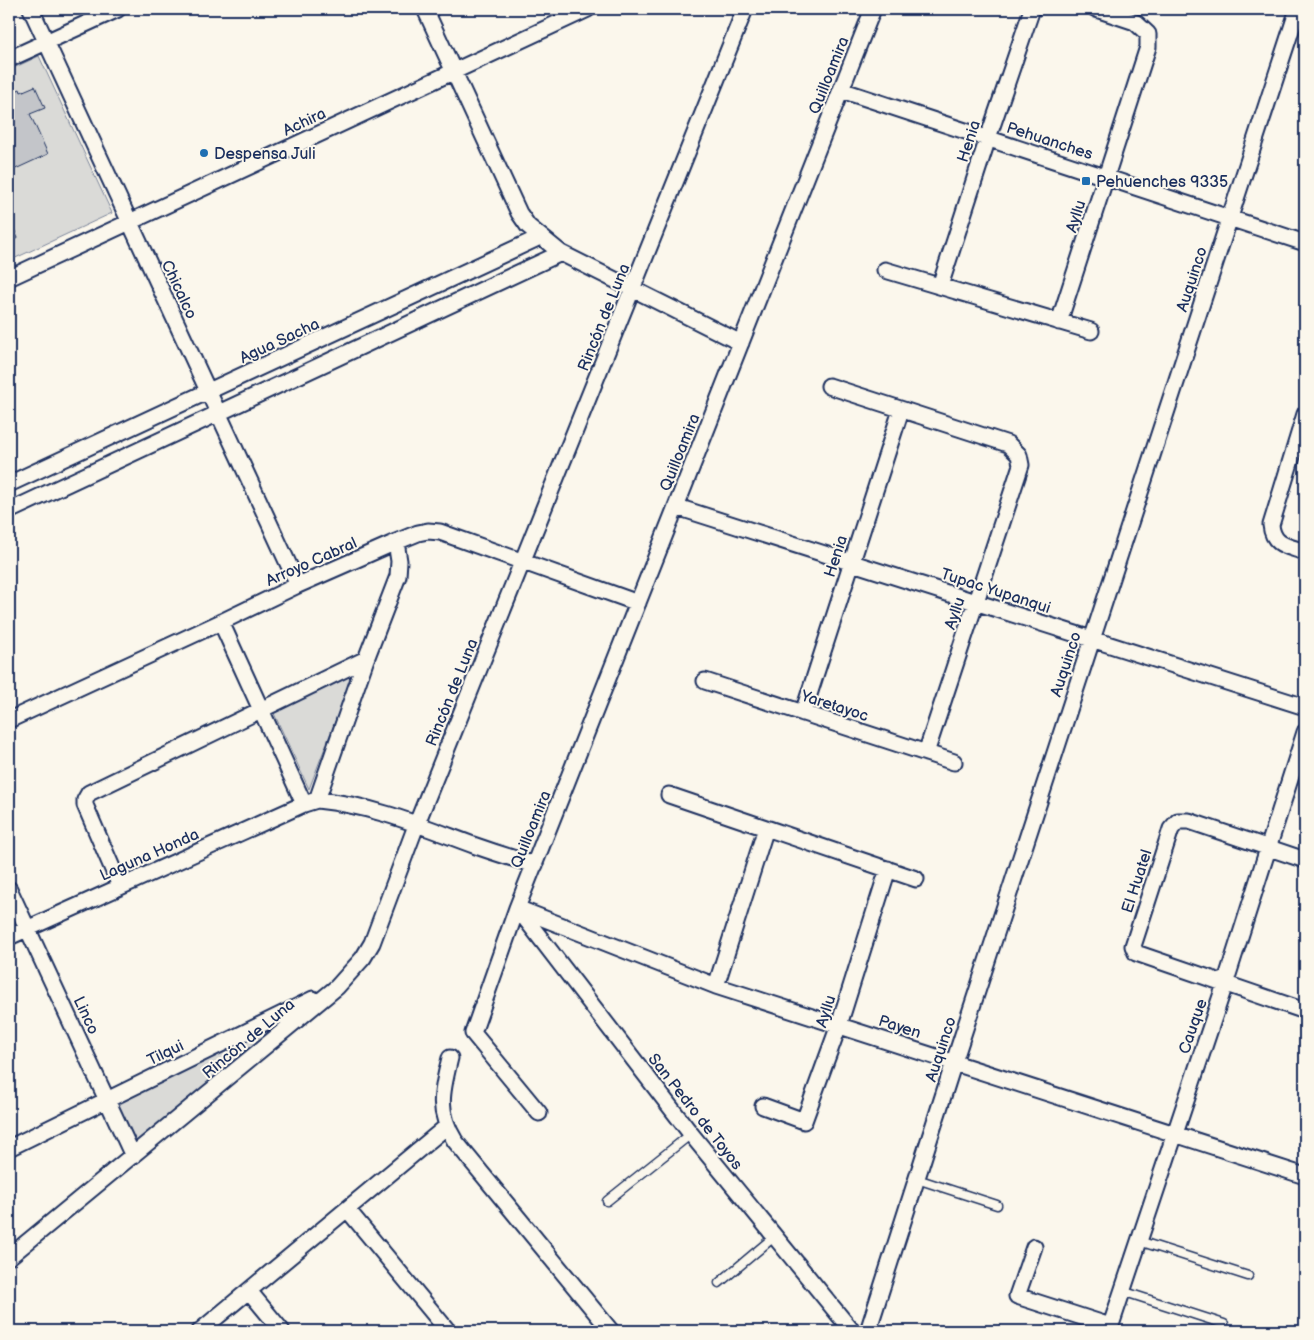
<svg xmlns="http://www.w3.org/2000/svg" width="1314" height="1340" font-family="'Balsamiq Sans',sans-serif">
	<rect width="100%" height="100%" fill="#fbf7ec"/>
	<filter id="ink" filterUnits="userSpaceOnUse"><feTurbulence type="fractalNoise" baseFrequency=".02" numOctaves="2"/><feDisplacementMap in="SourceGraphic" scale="10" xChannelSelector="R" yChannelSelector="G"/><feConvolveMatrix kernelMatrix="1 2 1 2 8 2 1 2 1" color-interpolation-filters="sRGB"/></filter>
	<g filter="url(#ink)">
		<path fill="#dadad7" stroke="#7a849a" d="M39,56L112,213L9,261V70Z
			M355,670L309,789L271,707Z
			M323,999L127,1155L104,1108Z"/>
		<path fill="#c3c5c9" stroke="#1b2f5e" d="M35,86L45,108L30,114L48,154L9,172V94L20,89L21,92Z
			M9,218L18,238L9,242Z"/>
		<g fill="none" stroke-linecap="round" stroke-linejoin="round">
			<g stroke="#1b2f5e" stroke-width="11">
				<path id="lane" d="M917,1179L997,1205
					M607,1201L691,1134
					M1139,1241L1248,1276
					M719,1283L775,1236
					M1122,1291L1224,1324"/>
			</g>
			<g stroke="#1b2f5e" stroke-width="19">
				<path id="street" d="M31,9L298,585
					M425,9L519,213L528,226L561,253L741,343
					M9,59L118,9
					M841,90L1305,243
					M885,270L1091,331
					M9,278L588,9
					M940,286L988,138L1032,9
					M1059,322L1148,47V34L1135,22L1096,9
					M829,386L1008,444L1019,455L1021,465L926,753
					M1305,414L1271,525C1273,546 1288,546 1305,552
					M9,484L540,237
					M677,507L1305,707
					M9,511L561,253
					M221,622L304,804
					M705,681L954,762
					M803,713L901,410
					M9,720L221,622L298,585L396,542L418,533L428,531L440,532L638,603
					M669,795L916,879
					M317,800C373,805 424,827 476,846C496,853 515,859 535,865
					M1305,860L1189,821H1178L1171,829L1133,946L1136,953L1305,1011
					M120,886L85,805V800L89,793L366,659L398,576L399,561L396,542
					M9,889L133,1156
					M517,908L716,986L1305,1176
					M518,909L691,1134L852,1331
					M9,937L304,804L317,800L366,659
					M716,986L766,828
					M450,1058C442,1091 436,1110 455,1141L611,1331
					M763,1106L804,1121L839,1025L888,869
					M539,1113L473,1033L517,908L873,9
					M9,1148L313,999
					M347,1209L448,1331
					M1034,1247L1017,1296L1110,1326
					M9,1257L337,987L363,958L372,943L417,823L745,9
					M249,1291L282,1331
					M200,1331L446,1127
					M868,1331L954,1062L1298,9
					M1109,1331L1225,984L1305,732"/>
			</g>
			<use href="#lane" stroke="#fbf7ec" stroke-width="8"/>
			<use href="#street" stroke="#fbf7ec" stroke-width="15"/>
		</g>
	</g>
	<g fill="#1f6fb2" stroke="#fbf7ec" stroke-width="2">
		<circle cx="204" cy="153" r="5"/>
		<rect x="1081" y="176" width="10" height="10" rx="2.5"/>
	</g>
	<g text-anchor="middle" stroke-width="4" stroke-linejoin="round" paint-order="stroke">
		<g font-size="16" fill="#1b2f5e" stroke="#fbf7ec">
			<text transform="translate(828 75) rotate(-68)" y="6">Quilloamira</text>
			<text transform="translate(304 121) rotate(-25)" y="6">Achira</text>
			<text transform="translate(1050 140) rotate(18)" y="6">Pehuanches</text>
			<text transform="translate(968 141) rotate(-72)" y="6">Henia</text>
			<text transform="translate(1075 216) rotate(-72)" y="6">Ayllu</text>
			<text transform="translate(1191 279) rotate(-72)" y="6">Auquinco</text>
			<text transform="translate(180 289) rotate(65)" y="6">Chicalco</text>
			<text transform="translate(603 317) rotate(-68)" y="6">Rincón de Luna</text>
			<text transform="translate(279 340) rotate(-25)" y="6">Agua Sacha</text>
			<text transform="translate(679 452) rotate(-68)" y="6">Quilloamira</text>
			<text transform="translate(835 556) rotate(-72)" y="6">Henia</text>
			<text transform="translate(311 561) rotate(-24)" y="6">Arroyo Cabral</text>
			<text transform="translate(996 590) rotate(18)" y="6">Tupac Yupanqui</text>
			<text transform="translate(954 613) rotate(-71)" y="6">Ayllu</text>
			<text transform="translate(1065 664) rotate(-72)" y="6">Auquinco</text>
			<text transform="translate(451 692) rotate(-68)" y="6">Rincón de Luna</text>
			<text transform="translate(835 705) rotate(18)" y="6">Yaretayoc</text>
			<text transform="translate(530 829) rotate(-68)" y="6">Quilloamira</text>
			<text transform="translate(149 854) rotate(-24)" y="6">Laguna Honda</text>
			<text transform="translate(1136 881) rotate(-72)" y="6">El Huatel</text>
			<text transform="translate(825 1011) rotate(-72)" y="6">Ayllu</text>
			<text transform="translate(87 1015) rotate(65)" y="6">Linco</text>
			<text transform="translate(900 1026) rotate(18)" y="6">Payen</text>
			<text transform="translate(1192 1026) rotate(-71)" y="6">Cauque</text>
			<text transform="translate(248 1038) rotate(-40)" y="6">Rincón de Luna</text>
			<text transform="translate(940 1049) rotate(-72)" y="6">Auquinco</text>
			<text transform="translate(165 1052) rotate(-26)" y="6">Tilqui</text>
			<text transform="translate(696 1111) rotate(52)" y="6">San Pedro de Toyos</text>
		</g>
		<g font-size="16" fill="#1b2f5e" stroke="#fbf7ec" text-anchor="start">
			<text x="214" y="159">Despensa Juli</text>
			<text x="1096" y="187">Pehuenches 9335</text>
		</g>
	</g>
	<rect width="1314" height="1340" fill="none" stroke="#fbf7ec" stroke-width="30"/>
	<rect x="15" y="15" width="1284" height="1310" fill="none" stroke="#1b2f5e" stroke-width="2" filter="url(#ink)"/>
</svg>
